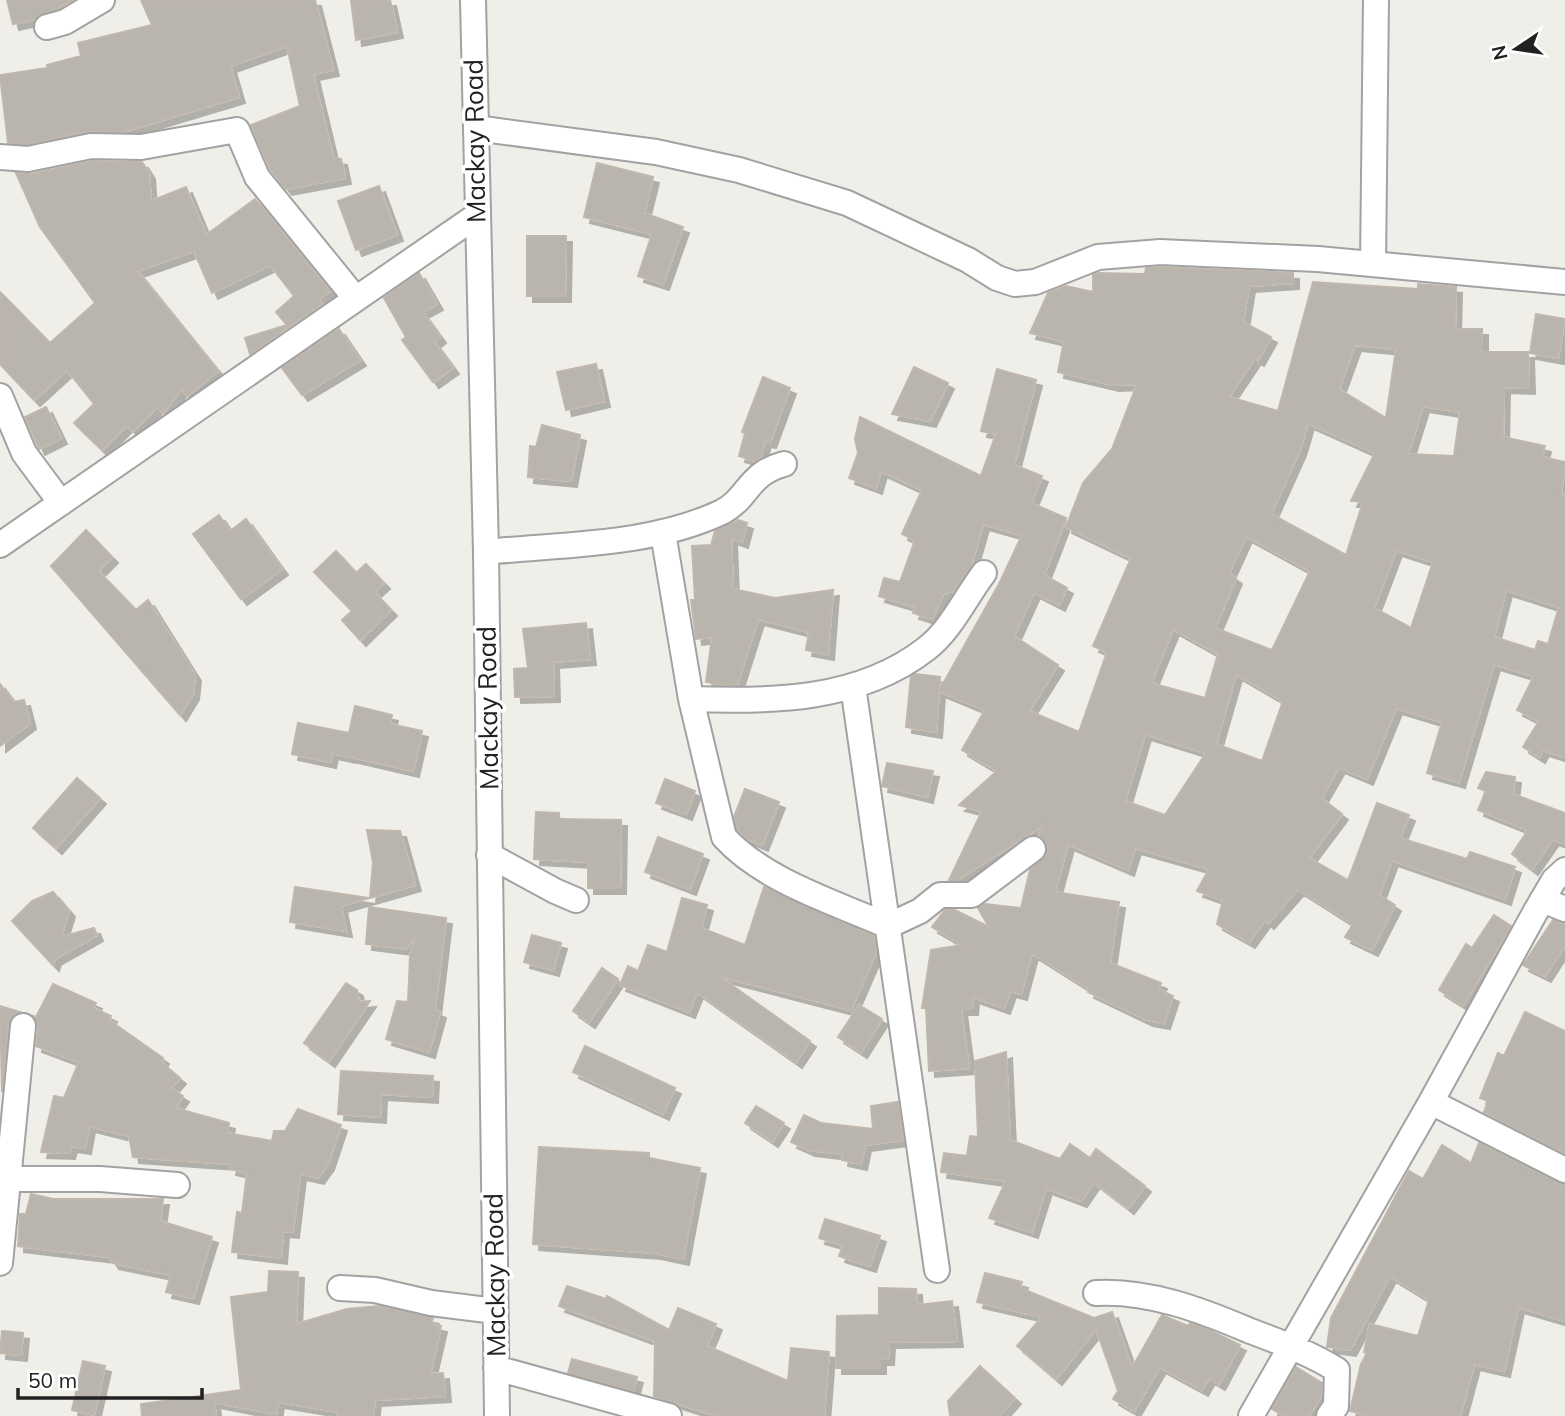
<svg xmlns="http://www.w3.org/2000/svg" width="1565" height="1416" font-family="Mulish,sans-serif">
	<defs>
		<filter id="shadow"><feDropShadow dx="6" dy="6" stdDeviation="0" flood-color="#0004"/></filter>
	</defs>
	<rect width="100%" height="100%" fill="#f0eee8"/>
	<path fill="#b9b4ae" stroke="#c0b7ac" stroke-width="2" fill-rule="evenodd" filter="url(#shadow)" d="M7,0H73L35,19L13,24Z
		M141,0H315L333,70L313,74L333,158L341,159L345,178L286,189L270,169L251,125L300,106L287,46L230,66L239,97L123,132L88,131L27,144L8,143L0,75L47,68V65L81,56L78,43L152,25Z
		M351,0H390L397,32L356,40Z
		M92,161L142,162L149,173L151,201L186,187L206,235L255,199L330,291L319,299L322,304L250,354L245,338L287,325L276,312L294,296L270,265L212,293L194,251L137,271L218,371L187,396L182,389L163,413L158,406L133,431L127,425L102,450L74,423L94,404L67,370L34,400L0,364V292L50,343L95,303L40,227L16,173L31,174Z
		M597,163L653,177L644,213L683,227L663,284L638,276L652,234L584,217Z
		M379,186L397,235L356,250L338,201Z
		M527,236H566L565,296H527Z
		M1160,267L1293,273V283L1249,286L1243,322L1271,337L1258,360L1255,358L1229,397L1278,411L1313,282L1418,289V284L1456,287L1455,329H1482V352H1528L1529,388L1504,387L1503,437L1545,446L1542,457L1565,462L1561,494L1565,495V757L1543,750L1539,757L1523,747L1539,721L1517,710L1534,676L1494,664L1459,782L1427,773L1442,722L1396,708L1367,779L1339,767L1321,798L1342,814L1309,858L1348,880L1377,803L1409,815L1400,838L1467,859L1470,852L1515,867L1505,899L1392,860L1379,895L1395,905L1372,950L1345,937L1353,924L1298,889L1268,923L1265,920L1249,942L1217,924L1223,900L1197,891L1209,869L1135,848L1128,870L1068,844L1055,892L1119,902L1110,963L1161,983L1158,989L1173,996L1164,1023L1147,1020L1088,992L1089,989L1032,953L1021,994L1010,991L1004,1008L973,997L972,1009H961L969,1068L929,1071L926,1008H922L931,950L963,945L932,927L945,910H955L989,927L978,908L985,904L1021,908L1030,870L1047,854L1045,841L1039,836L1042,826L957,880H949L982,811L959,805L997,771L962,750L985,710L939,691L1000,582L1022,535L983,524L971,566L954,591L943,594L932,619L913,613L916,607L879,596L884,578L900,582L915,540L902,534L922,490L881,471L876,488L849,478L858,453L855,439L860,417L981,476L996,434L981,431L997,369L1036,380L1014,465L1042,476L1031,503L1066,518L1044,575L1067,588L1059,605L1034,592L1014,636L1058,665L1029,711L1079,732L1107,652L1093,646L1131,558L1066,527L1083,483L1112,449L1137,384L1113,385L1058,372L1064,341L1030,333L1048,293L1066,286L1093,292V275L1098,273L1145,274L1146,268ZM1355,345L1396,349L1386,418L1339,389ZM1423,406L1460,412L1454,456L1408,454ZM1308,423L1375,453L1351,501L1363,502L1346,555L1271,514L1300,450ZM1246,536L1310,571L1272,650L1215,628L1236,578L1229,573ZM1396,550L1433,562L1411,628L1374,608ZM1506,590L1559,607L1548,644L1538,641L1535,650L1494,637ZM1173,629L1218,654L1205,698L1151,683ZM1236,674L1283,701L1262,761L1216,744ZM1145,734L1206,753L1165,815L1125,801Z
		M419,273L437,304L422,312L440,337L434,342L453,368L433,382L402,340L406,337L384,298Z
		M1536,314L1565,319L1558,358L1530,353Z
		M339,329L360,360L302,395L282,368Z
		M596,364L604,401L566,410L557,372Z
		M914,367L948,383L930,421L892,414Z
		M763,377L790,388L770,442L765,441L760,458L755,461L739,456L745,433L742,432Z
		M46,407L61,438L39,449L25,417Z
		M542,425L580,435L571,481L528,477L530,446L536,447Z
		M219,515L230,531L246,519L282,569L241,599L193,534Z
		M738,520L747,523L742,542L731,538L733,589L775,598L833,590L828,654L806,650L809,632L758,619L737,685H724L706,682L712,637L696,639L691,600H695L692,546L711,545L715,531Z
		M86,530L112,557L98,571L136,610L148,600L195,675L193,694L180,715L51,566Z
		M336,551L356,573L366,564L384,583L374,592L391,610L360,640L342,620L352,611L314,572Z
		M586,623L590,659L553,662L554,696L515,697L514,669L528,668L523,629Z
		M915,674L940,677L936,732L906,727L911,676Z
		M0,684L14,702L24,700L30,723L0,746Z
		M355,706L392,715L390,724L422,731L413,771L352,757L351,754L350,757L332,753L330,762L292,754L298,723L349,733Z
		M887,763L933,771L927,797L882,786Z
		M1486,772L1515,777L1513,794L1565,813V844L1553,839L1532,869L1512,854L1528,830L1478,810L1486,791L1478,788Z
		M77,778L100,798L56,848L33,828Z
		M665,779L695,791L686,814L656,803Z
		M745,789L779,802L762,845L748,839L737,829L734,817Z
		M536,812L559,813V819L621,820L620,888H588V862L534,859Z
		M367,830L400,831L415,885L370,898L373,862Z
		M658,837L703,854L690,889L645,872Z
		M295,887L369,898L341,906L346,931L290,922Z
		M764,887L874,936L876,952L851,1010L719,976L810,1041L796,1062L697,992L689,1012L620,985L628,966L638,971L648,945L667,952L682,898L707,905L701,928L745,945Z
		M53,892L69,911L61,937L94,928L97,935L55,959L53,965L12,921L32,901Z
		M369,907L446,918L435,1010L440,1012L429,1052L386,1039L397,1001L408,1002L410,956L416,934L406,949L366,944Z
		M1494,915L1511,926L1463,1005L1439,990L1466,944L1472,948Z
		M1553,920L1565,924V945L1545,976L1523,965Z
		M532,935L561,943L553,970L524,962Z
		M602,968L618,979L589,1022L573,1011Z
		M346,983L357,990L359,1002L370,1001L329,1061L304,1043Z
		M53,984L96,1003L93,1008L111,1016L109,1020L163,1058L161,1062L180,1078L171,1088L183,1096L175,1108L229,1123L227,1133L272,1141L274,1131H285L298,1109L341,1125L328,1164L318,1178L300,1174L293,1232L283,1231L281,1258L232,1252L237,1212L242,1213L247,1173L230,1169L231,1164L133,1157L129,1136L89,1126L85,1148L71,1146L69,1153L41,1152L54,1096L64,1098L79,1062L36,1046L38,1027L33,1016L36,1017Z
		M859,1005L882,1019L861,1052L838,1037Z
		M0,1006L20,1012L11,1017L8,1025L2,1092Z
		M1525,1012L1565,1031V1153L1484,1112L1488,1101L1480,1098L1498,1053L1504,1056Z
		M585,1046L675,1088L663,1114L573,1072Z
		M1006,1052L1010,1140L1060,1159L1070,1144L1090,1158L1096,1149L1145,1186L1128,1208L1094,1182L1081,1201L1046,1188L1032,1232L989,1218L1006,1181L941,1172L944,1153L967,1156L970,1136L978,1137L975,1061Z
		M341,1071L433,1076L432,1097L381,1094L380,1117L338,1114Z
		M898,1102L903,1140L865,1145L861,1164L842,1160L843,1154L809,1150L791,1142L804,1115L821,1123L873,1129L871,1106Z
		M756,1106L784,1123L772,1141L745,1123Z
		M1479,1143L1565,1185V1321L1518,1307L1504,1371L1474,1364L1460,1416H1370L1350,1411L1361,1364L1367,1353L1364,1352L1370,1324L1418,1336L1429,1300L1390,1276L1350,1350L1327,1347L1331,1318L1409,1171L1423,1179L1442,1145L1471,1163Z
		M539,1147L649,1153V1158L700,1168L683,1259L655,1253L533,1244Z
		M31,1194L53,1199H163L160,1221L212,1237L193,1298L166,1292L171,1275L113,1263L109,1257L18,1246L20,1214H26Z
		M825,1219L880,1236L870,1266L839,1256L843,1245L819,1238Z
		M269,1271L298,1272L296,1324L347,1309L379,1306L433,1318L431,1324L441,1326L430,1374L443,1373L445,1396L375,1400L373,1416H337L338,1412L278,1402L276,1414L214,1402L216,1416H142L141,1404L241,1390L231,1297L268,1292Z
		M985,1273L1022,1282L1020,1288L1094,1318L1112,1312L1132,1368L1162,1315L1188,1326L1190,1323L1207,1329L1240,1345L1219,1384L1209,1378L1202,1390L1160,1367L1134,1411L1113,1399L1118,1391L1096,1329L1056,1379L1017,1346L1042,1317L977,1302Z
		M567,1286L606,1299L607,1296L669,1330L678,1308L716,1324L707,1346L788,1381L791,1348L829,1352L824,1416H717L654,1396L655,1341L559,1306Z
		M879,1288L916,1289L917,1305L952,1301L957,1341L889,1342L888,1359H880V1368H836L837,1316L879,1315Z
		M2,1331L23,1333L21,1355L0,1353Z
		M572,1359L637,1377L633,1391L568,1373Z
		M83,1361L105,1366L94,1415L72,1410Z
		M980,1366L1015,1398L999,1416H950L948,1401Z
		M1296,1367L1322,1383L1321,1396L1309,1416H1284L1272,1409Z"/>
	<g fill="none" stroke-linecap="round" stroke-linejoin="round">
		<g stroke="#a2a2a2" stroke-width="28">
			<path id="street" d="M473,0L486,552L497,1416
				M47,27L65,22L102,0
				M476,128L656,152L739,170L847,203L968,260L997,278L1015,284L1035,282L1098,257L1160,252L1318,259L1565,282
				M0,157L28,159L91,146L141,147L237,130L257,177L356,299
				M1373,264L1376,0
				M0,396L24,453L61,503
				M663,533L691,699C771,702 859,701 926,649C951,630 965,598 984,573
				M0,545L476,216
				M486,552C563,544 650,546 722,512C749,498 747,474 784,464
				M853,686L937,1270
				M691,699L724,837C764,881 834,902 888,926L920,911L940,895H972L1033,849
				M489,855L555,891L576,900
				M1542,900L1565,909
				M1431,1102L1565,1170
				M0,1179H100L177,1185
				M0,1263L23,1026
				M340,1288L375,1290L431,1303L495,1311
				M1096,1293C1148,1290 1201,1310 1248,1330C1279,1342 1308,1352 1337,1370L1336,1406L1329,1416
				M496,1368L669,1416
				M1251,1416L1431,1102L1537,909L1554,880L1565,870"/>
		</g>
		<use href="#street" stroke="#fff" stroke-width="24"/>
	</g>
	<g text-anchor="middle" stroke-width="7" stroke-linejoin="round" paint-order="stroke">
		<g font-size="26" fill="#212121" stroke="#fff">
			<text transform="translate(475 141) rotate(-91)" y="9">Mackay Road</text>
			<text transform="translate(488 708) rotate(-91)" y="9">Mackay Road</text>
			<text transform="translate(495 1275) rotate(-91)" y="9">Mackay Road</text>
		</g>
	</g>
	<g transform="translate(1516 49) rotate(257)" stroke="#ffffff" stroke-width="5" paint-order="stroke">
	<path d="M0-5L12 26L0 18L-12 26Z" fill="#212121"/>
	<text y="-10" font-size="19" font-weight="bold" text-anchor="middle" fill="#212121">N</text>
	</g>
	<path d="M18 1388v10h184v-10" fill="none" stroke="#212121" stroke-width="3.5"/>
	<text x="28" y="1388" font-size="21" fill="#212121" stroke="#ffffff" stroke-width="5" paint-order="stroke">50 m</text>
</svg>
